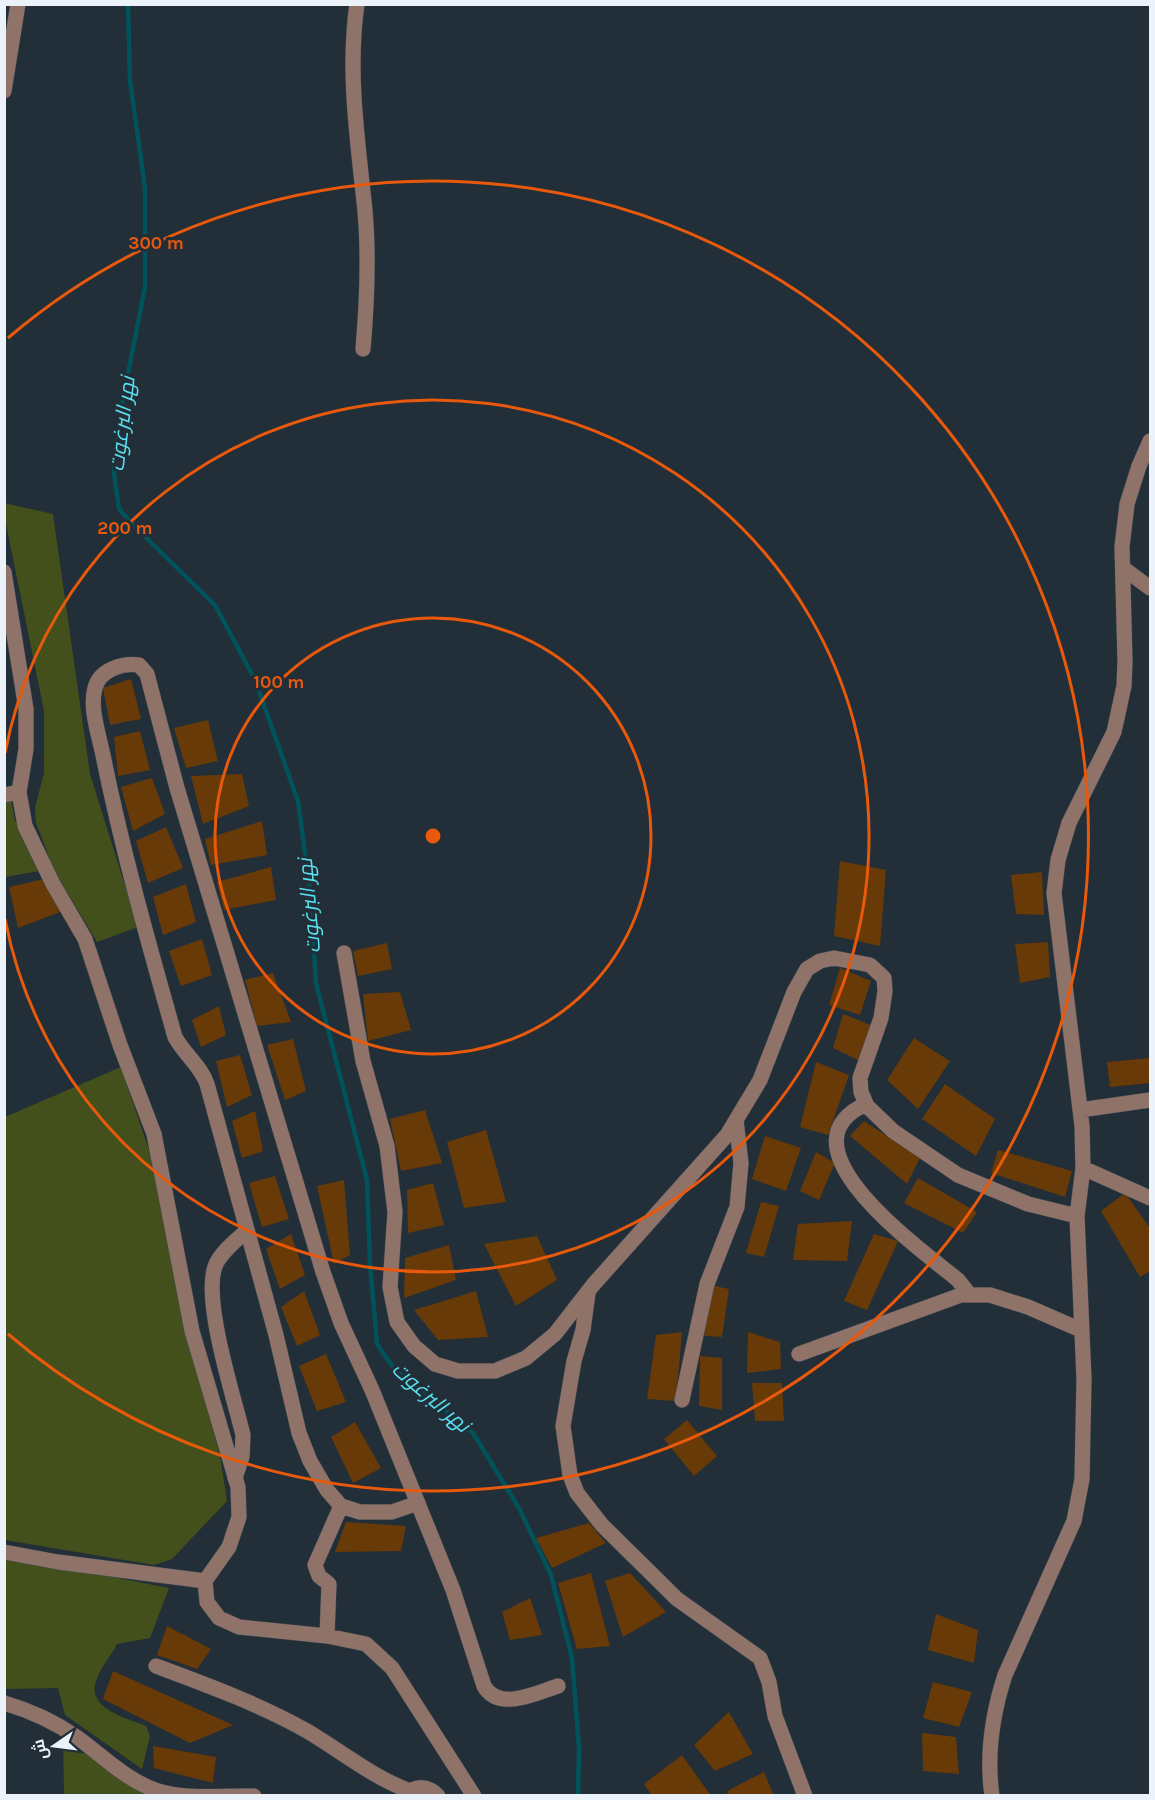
<svg xmlns="http://www.w3.org/2000/svg" width="1155" height="1800" font-family="Karla,Cairo,sans-serif">
	<rect width="100%" height="100%" fill="#222e38"/>
	<path fill="#43501b" d="M4,503L53,514L90,774L138,927L97,942L55,872L36,823L35,808L44,773V711L5,519Z
		M11,800L15,821L22,828L39,871L5,877V801Z
		M121,1067L153,1162L183,1320L220,1456L227,1501L172,1559L154,1565L5,1540V1117Z
		M4,1556L169,1588L150,1638L117,1644C111,1656 100,1668 96,1681C86,1709 129,1719 146,1726L150,1736L142,1769L65,1715L58,1688L5,1689Z
		M63,1736L150,1795H64Z"/>
	<g fill="none" stroke-linecap="round" stroke-linejoin="round">
		<path stroke="#00535b" stroke-width="4.5" d="M128,4L130,80L145,188V287L119,420L114,473L119,509L133,525L215,605L255,680L298,801L310,891L316,983L367,1180L370,1264L377,1344L395,1370L473,1433L519,1508L551,1575L572,1658L579,1748L578,1796"/>
	</g>
	<path fill="#683a07" d="M131,679L141,719L110,725L103,688Z
		M208,720L218,761L186,768L174,728Z
		M140,731L150,770L118,776L114,737Z
		M242,774L249,806L203,824L191,776Z
		M152,778L165,814L133,831L121,787Z
		M262,821L267,855L211,865L205,839Z
		M166,827L183,868L148,883L136,841Z
		M840,861L886,870L880,946L834,936Z
		M271,867L276,900L224,910L217,882Z
		M1042,872L1044,915L1016,914L1011,875Z
		M44,879L63,911L18,928L9,887Z
		M186,884L196,922L163,935L153,897Z
		M202,939L212,975L181,986L169,951Z
		M1048,942L1050,977L1020,983L1015,944Z
		M387,943L392,969L358,976L353,951Z
		M840,968L871,981L860,1015L829,1005Z
		M273,973L291,1022L257,1026L245,980Z
		M400,992L411,1030L368,1041L363,994Z
		M219,1006L226,1035L201,1047L192,1020Z
		M843,1014L873,1026L862,1062L833,1048Z
		M914,1038L950,1061L918,1109L887,1080Z
		M293,1039L306,1091L285,1100L267,1045Z
		M240,1055L252,1095L227,1107L216,1061Z
		M1150,1058V1083L1110,1087L1107,1062Z
		M816,1062L849,1075L828,1135L800,1127Z
		M945,1084L995,1119L976,1156L922,1119Z
		M425,1110L442,1163L401,1171L390,1119Z
		M255,1111L263,1151L242,1158L232,1121Z
		M864,1121L920,1158L907,1184L850,1136Z
		M486,1130L506,1202L464,1208L447,1142Z
		M765,1136L801,1148L786,1191L752,1179Z
		M998,1150L1072,1171L1065,1197L991,1173Z
		M816,1152L835,1163L819,1200L800,1191Z
		M275,1176L289,1219L262,1227L249,1183Z
		M918,1178L977,1212L963,1233L904,1203Z
		M344,1180L350,1255L334,1264L317,1186Z
		M433,1183L444,1225L408,1233L407,1190Z
		M1125,1193L1150,1228V1271L1140,1277L1101,1211Z
		M761,1202L779,1206L764,1257L746,1253Z
		M852,1221L847,1261L793,1260L798,1224Z
		M291,1234L305,1275L280,1289L266,1249Z
		M874,1234L898,1241L867,1310L844,1301Z
		M537,1236L557,1280L516,1306L484,1244Z
		M449,1245L456,1280L404,1298L405,1258Z
		M710,1285L729,1289L722,1337L704,1336Z
		M304,1291L320,1335L297,1346L281,1307Z
		M476,1291L488,1337L438,1340L414,1310Z
		M682,1332L676,1401L647,1399L656,1335Z
		M748,1332L780,1342L781,1369L747,1373Z
		M326,1354L346,1402L317,1411L299,1366Z
		M700,1356L722,1358V1410L699,1406Z
		M752,1383H782L784,1421H755Z
		M687,1420L717,1456L694,1476L664,1439Z
		M355,1422L381,1468L353,1483L331,1437Z
		M346,1522L406,1526L401,1551L335,1552Z
		M589,1523L606,1543L552,1568L536,1538Z
		M591,1573L610,1646L577,1649L558,1583Z
		M630,1573L666,1612L623,1637L605,1581Z
		M530,1598L542,1635L510,1640L502,1612Z
		M936,1614L978,1630L974,1663L928,1650Z
		M167,1626L211,1649L197,1669L157,1655Z
		M113,1671L233,1725L190,1743L103,1699Z
		M933,1682L972,1692L959,1727L923,1718Z
		M729,1712L753,1754L715,1771L694,1745Z
		M922,1733L956,1737L959,1774L923,1771Z
		M153,1746L216,1757L213,1783L154,1768Z
		M682,1755L711,1796H652L644,1784Z
		M764,1772L774,1796H728L727,1791Z"/>
	<g fill="none" stroke-linecap="round" stroke-linejoin="round">
		<g stroke="#3e4953" stroke-width="16">
			<path id="minor" d="M357,4C347,73 358,142 365,211C369,256 367,303 363,349
				M4,91L18,4
				M1123,568L1150,588
				M4,572L26,709V749L19,792L25,826L53,884L85,939L120,1045L154,1134L192,1331L238,1487L239,1517L229,1547L205,1581L207,1602L219,1618L239,1627L327,1636L366,1644L392,1668L474,1796
				M4,795L19,792
				M344,953L363,1061L387,1146L395,1212L390,1287L397,1322L414,1346L435,1364L458,1371H495L526,1358L555,1334L593,1285L727,1135L760,1080L794,992L807,969L820,961L834,958L870,965L884,978L885,991L881,1018L860,1078L861,1092L867,1106L893,1131L958,1175L1028,1204L1077,1216
				M866,1104C774,1146 922,1250 958,1280L969,1294
				M1080,1110L1150,1100
				M1083,1168L1150,1198
				M588,1293L583,1330L574,1361L563,1426L570,1475L577,1493L602,1525L677,1599L760,1658L769,1682L775,1716L805,1796
				M799,1354L961,1295H990L1028,1307L1081,1330
				M682,1400L707,1284L737,1207L741,1163L736,1120
				M235,1478L242,1457L243,1435C234,1397 201,1297 216,1264C222,1251 237,1240 247,1230
				M418,1503L392,1512H360L341,1506L327,1490L310,1461L299,1433L276,1335L207,1084C201,1066 184,1054 175,1037C149,945 123,853 104,760C100,738 89,709 95,688C100,669 123,663 139,665L147,674L177,788L323,1272L341,1323L372,1390L453,1590L484,1686C499,1712 536,1693 558,1686
				M4,1552L58,1562L205,1581
				M327,1636L329,1584L319,1576L315,1565L341,1506
				M156,1666C207,1685 259,1704 307,1731C341,1751 372,1777 410,1791
				M4,1703C32,1711 55,1722 78,1738C104,1757 127,1781 158,1791C187,1800 224,1795 254,1796
				M406,1796C414,1784 429,1786 438,1796
				M992,1796C986,1754 992,1715 1005,1675L1074,1521L1082,1479L1084,1379L1077,1216L1083,1168L1082,1126L1054,893L1058,860L1069,823L1114,732L1124,686L1125,661L1122,547L1127,504L1139,466L1150,441"/>
		</g>
		<use href="#minor" stroke="#8f7369" stroke-width="15"/>
	</g>
	<g fill="none" stroke="#e8590c" stroke-width="3">
		<circle cx="433" cy="836" r="218"/>
		<path d="M5 753A436 436 0 1 1 5 919"/>
		<path d="M8 338A655 655 0 1 1 8 1334"/>
	</g>
	<g text-anchor="middle" stroke-width="6" stroke-linejoin="round" paint-order="stroke">
		<g font-size="21" font-style="italic" fill="#59e0f0" stroke="#222e38">
			<text transform="translate(122 424) rotate(-83)" y="7">نهر البرغوت</text>
			<text transform="translate(309 906) rotate(-95)" y="7">نهر البرغوت</text>
			<text transform="translate(431 1397) rotate(41)" y="7">نهر البرغوت</text>
		</g>
	</g>
	<circle cx="433" cy="836" r="9" fill="#e8590c" stroke="#222e38" stroke-width="3"/>
	<g font-size="18" text-anchor="middle" font-weight="bold" fill="#e8590c" stroke="#222e38" stroke-width="6" stroke-linejoin="round" paint-order="stroke">
		<text x="156" y="249">300 m</text>
		<text x="125" y="534">200 m</text>
		<text x="279" y="688">100 m</text>
	</g>
	<rect width="1155" height="1800" fill="none" stroke="#ebf2f9" stroke-width="12"/>
	<g transform="translate(54 1746) rotate(256)" stroke="#222e38" stroke-width="4.5" paint-order="stroke">
	<path d="M0-4.5L10 22L0 15L-10 22Z" fill="#ebf2f9"/>
	<text y="-9" font-size="16" font-weight="bold" text-anchor="middle" fill="#ebf2f9">ش</text>
	</g>
</svg>
